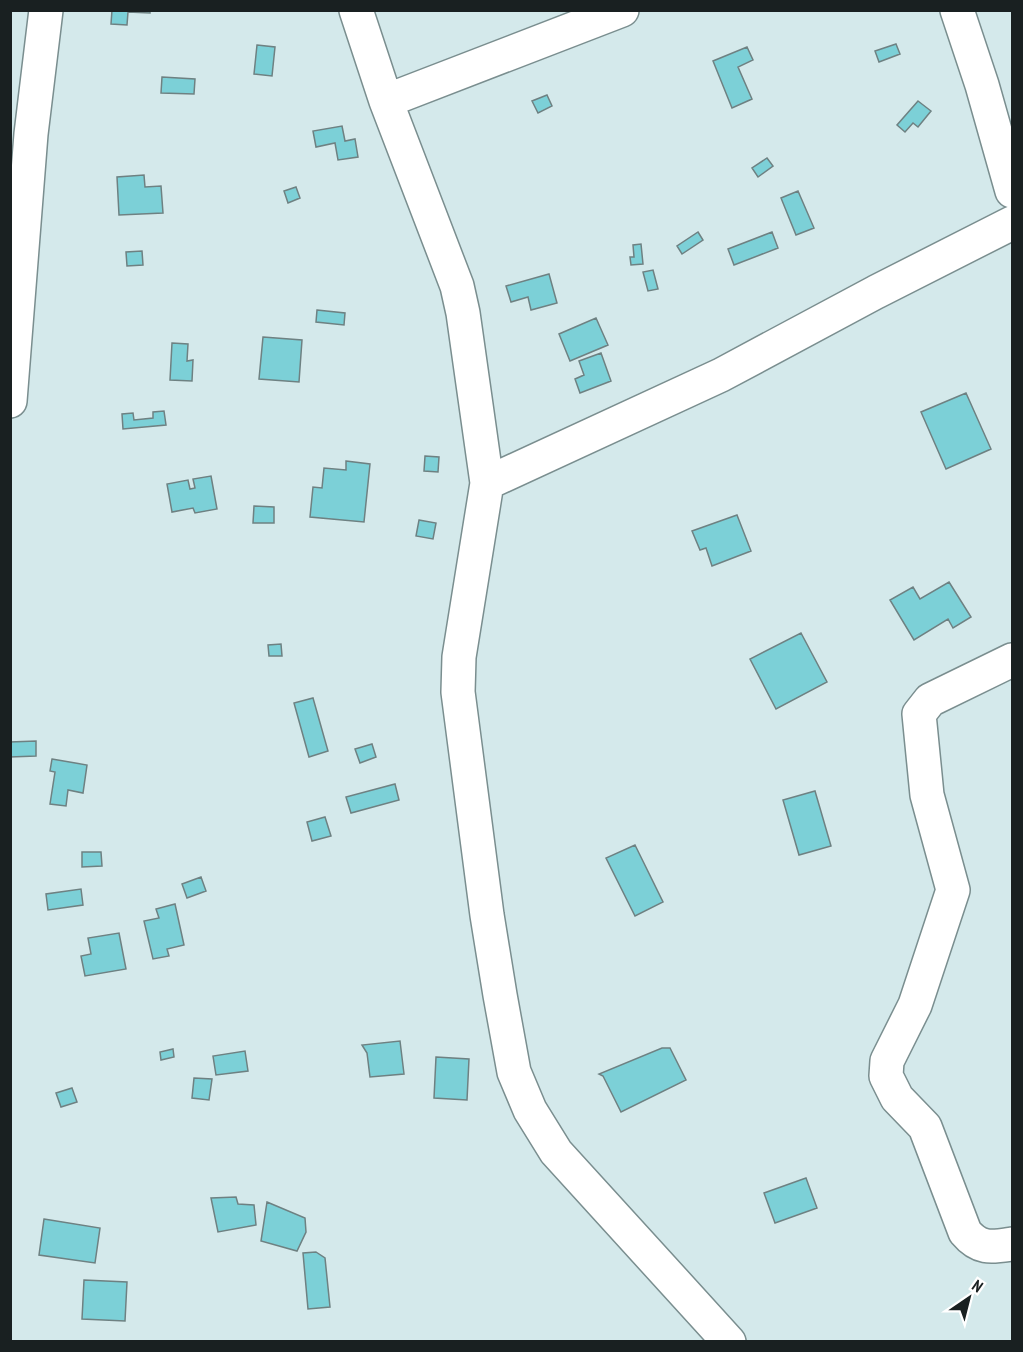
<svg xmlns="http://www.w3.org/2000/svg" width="1023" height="1352" font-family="'PT Sans Narrow',sans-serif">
	<rect width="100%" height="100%" fill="#d4e9eb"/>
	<path fill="#7cd0d7" stroke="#6e8182" stroke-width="1.5" d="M112,10H150V13L128,12L127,25L111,24Z
		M896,44L900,54L879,62L875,51Z
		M257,45L275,47L272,76L254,74Z
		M747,47L753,60L738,67L752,99L732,108L713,61Z
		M162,77L195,79L194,94L161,93Z
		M547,95L552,106L538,113L532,101Z
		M918,101L931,111L918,127L913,123L905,132L897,125Z
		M342,126L345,141L355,139L358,157L338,160L335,143L316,147L313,131Z
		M767,158L773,166L758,177L752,168Z
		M144,175L145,187L161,186L163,213L119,215L117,177Z
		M296,187L300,198L288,203L284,191Z
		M798,191L814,228L796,235L781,198Z
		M698,232L703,240L682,254L677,246Z
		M772,232L778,248L734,265L728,249Z
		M641,244L643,264L631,265L630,257H634L633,245Z
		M142,251L143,265L127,266L126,252Z
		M653,270L658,289L648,291L643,272Z
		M549,274L557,303L531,310L528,297L511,302L506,286Z
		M317,310L345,313L344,325L316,322Z
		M596,318L608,345L570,361L559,334Z
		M263,337L302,340L299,382L259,379Z
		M172,343L188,344L187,361L193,360L192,381L170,380Z
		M601,353L611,381L580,393L575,379L584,375L579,361Z
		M966,393L991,449L946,469L921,412Z
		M164,411L166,425L123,429L122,414L133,413L134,420L153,418V412Z
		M425,456L439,457L438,472L424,471Z
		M346,461L370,464L364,522L310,517L313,487L322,488L324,468L346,470Z
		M211,476L217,509L195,513L193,508L172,512L167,484L188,480L190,489L195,488L193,479Z
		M254,506L274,507V523H253Z
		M737,515L751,551L712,566L706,548L700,550L692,531Z
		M419,520L436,523L433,539L416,536Z
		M949,582L971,617L953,628L948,619L914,640L890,600L913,587L920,599Z
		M801,633L827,682L776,709L750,659Z
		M281,644L282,656H269L268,645Z
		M313,698L328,751L309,757L294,703Z
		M36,741V756L10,757V742Z
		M372,744L376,757L360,763L355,749Z
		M52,759L87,765L83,793L68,790L66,806L50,804L55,772L50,771Z
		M395,784L399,800L351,813L346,797Z
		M815,791L831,846L799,855L783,800Z
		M325,817L331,836L312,841L307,822Z
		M635,845L663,902L635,916L606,858Z
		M82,852H101L102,866L82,867Z
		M201,877L206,891L187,898L182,884Z
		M81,889L83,905L48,910L46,894Z
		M175,904L184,945L167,949L169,956L153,959L144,921L159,918L156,909Z
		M119,933L126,969L85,976L81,956L91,954L88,938Z
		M400,1041L404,1074L370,1077L367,1053L362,1045Z
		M662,1048H670L686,1080L621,1112L603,1076L599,1074Z
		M173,1049L174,1057L161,1060L160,1052Z
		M245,1051L248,1071L216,1075L213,1056Z
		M436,1057L469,1059L467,1100L434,1098Z
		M194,1078L212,1079L209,1100L192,1098Z
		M72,1088L77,1102L61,1107L56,1093Z
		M806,1178L817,1208L775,1223L764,1193Z
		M236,1197L238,1204L254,1205L256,1225L218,1232L211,1198Z
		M267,1202L305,1218L306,1232L297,1251L261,1241Z
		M44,1219L100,1228L95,1263L39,1255Z
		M316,1252L325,1258L330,1307L308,1309L303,1253Z
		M84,1280L127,1282L125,1321L82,1319Z"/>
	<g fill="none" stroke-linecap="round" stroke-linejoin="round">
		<g stroke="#7a8e8f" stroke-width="36">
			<path id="minor" d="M356,10L386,101L457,286L463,313L487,483L459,657L458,692L487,915L500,995L514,1072L530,1110L556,1152L729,1342
				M957,10L982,85L1012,191
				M386,101L622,10
				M10,401L31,134L46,10
				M487,483L721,375L876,292L1012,223
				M1012,660L930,700L919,714L927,795L953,890L915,1005L887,1061L886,1076L897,1098L925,1127L965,1232C980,1250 992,1247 1012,1244"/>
		</g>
		<use href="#minor" stroke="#fff" stroke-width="33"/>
	</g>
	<rect width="1023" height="1352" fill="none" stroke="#192021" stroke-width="24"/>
	<g transform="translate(969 1298) rotate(35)" stroke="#ffffff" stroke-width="4.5" paint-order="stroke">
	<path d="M0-4.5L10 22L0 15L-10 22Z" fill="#192021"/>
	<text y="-9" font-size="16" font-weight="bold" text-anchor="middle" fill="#192021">N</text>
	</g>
</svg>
